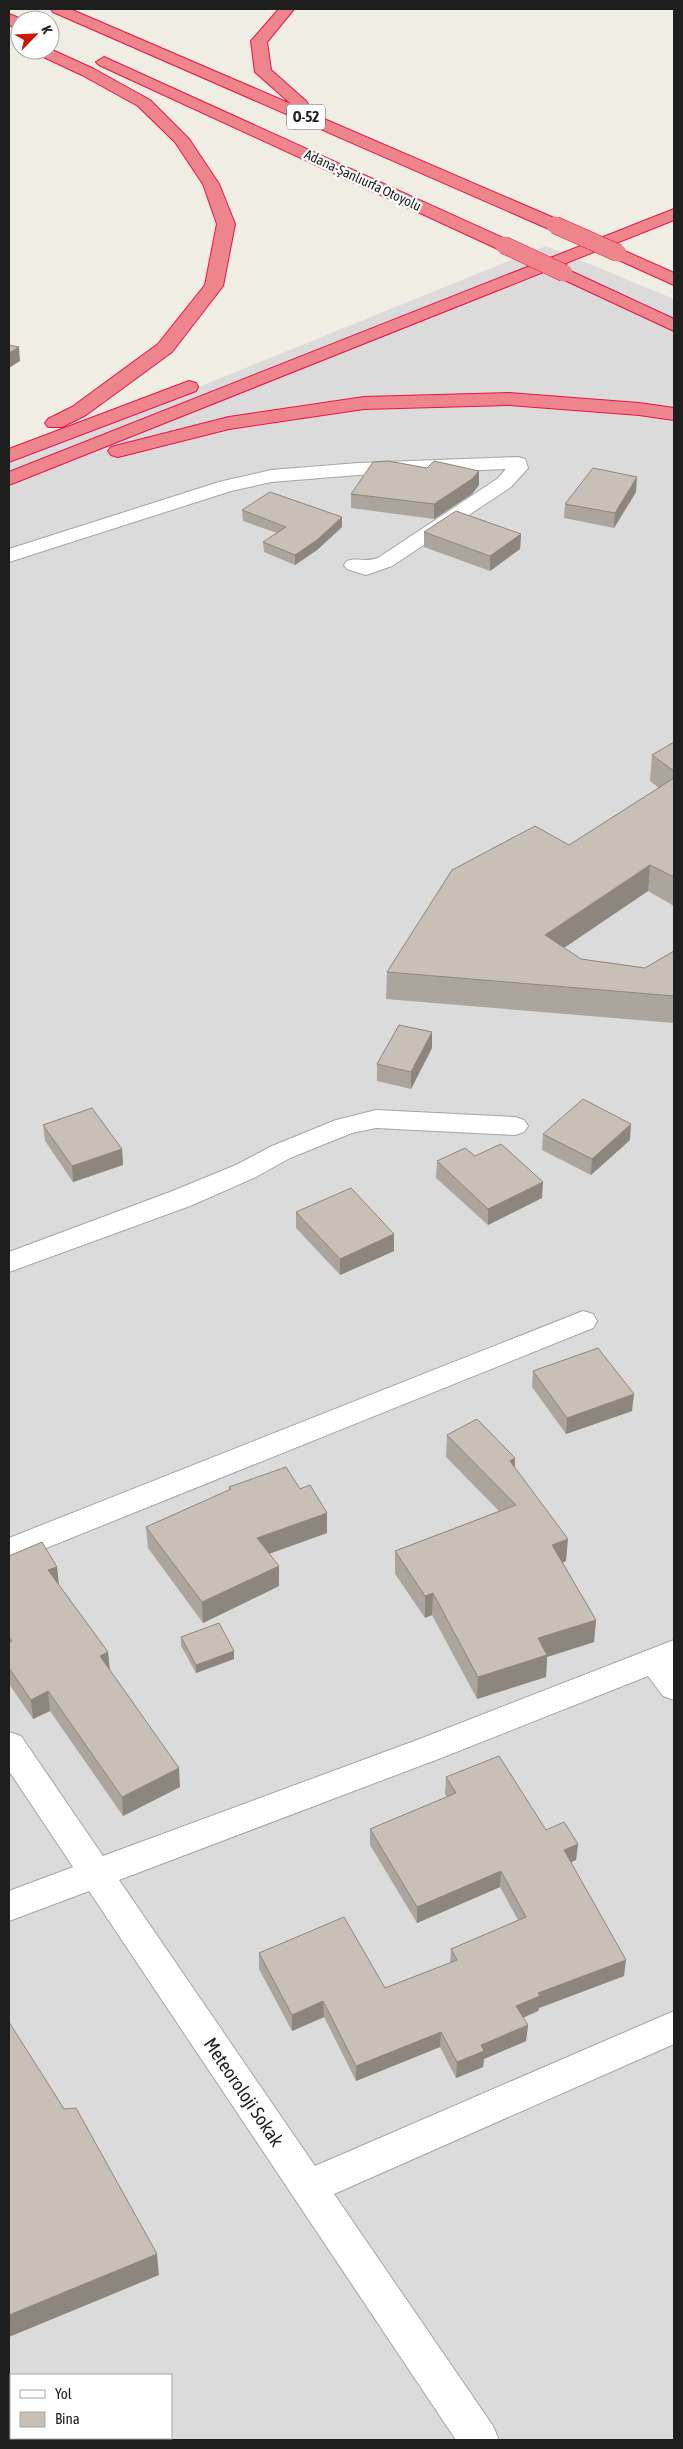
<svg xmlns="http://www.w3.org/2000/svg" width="683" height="2449" font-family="'Asap Condensed',sans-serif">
	<rect width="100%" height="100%" fill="#f0ede3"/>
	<path fill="#dcdbdb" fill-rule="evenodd" d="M546,246L674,299V2440H9V464ZM11,2375H171V2438H11Z"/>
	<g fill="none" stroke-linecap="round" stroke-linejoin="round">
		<g stroke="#a5a5a5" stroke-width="2">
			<path id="minor" d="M518,457L525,459L528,468L511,487L392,566L366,575L347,569L344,565L347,561C360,557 362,563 378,558L497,479L506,469L358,475L271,482L231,491L9,562V549L219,482L271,470L358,463Z
				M376,1110L515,1117L524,1120L528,1126L524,1132L515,1135L376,1128L352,1133L290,1158L256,1177L190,1206L9,1272V1252L170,1192L236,1165L272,1146L336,1120Z
				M583,1311L593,1314L597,1321L593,1328L9,1563V1538Z
				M674,1640V1700L663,1696L648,1676L441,1758L119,1880L315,2166L674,2011V2044L334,2194L493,2426L499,2440H456L89,1891L9,1921V1891L73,1867L9,1771V1732L21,1736L103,1856L417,1740Z"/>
		</g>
		<g stroke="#e91547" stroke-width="2">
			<path id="motorway" d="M51,9H70L291,104L255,72L251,41L279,9H294L267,42L271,70L306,101L308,104L301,109L561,221L564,225L561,229H549L53,12Z
				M9,14L24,20H20V29L9,25Z
				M50,49L94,69L150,100L189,139L219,184L235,224L223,286L172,352L86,415L62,427H48L45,423L48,419L72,407L158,344L205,285L217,224L203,184L175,142L138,106L82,75L35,53L32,50Z
				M104,57L510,241L513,245L510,249H498L99,65L96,62Z
				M674,209V220L9,485V472Z
				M618,248L674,273V285L612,257L609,253L612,249Z
				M564,268L674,319V331L558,277L555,273L558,269Z
				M189,381L196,383L198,387L196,391L9,462V449Z
				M509,393L639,403L674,408V420L639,415L509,405L364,409L229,429L118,457L111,455L108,451L111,447L229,417L364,397Z"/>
		</g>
		<use href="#minor" fill="#fff" fill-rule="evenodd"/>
		<use href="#motorway" fill="#ee848c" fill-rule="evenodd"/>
		<g stroke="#e91547" stroke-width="18" stroke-linecap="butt">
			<path id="motorway-bridge" d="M555,225L618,253
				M504,245L564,273"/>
		</g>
		<use href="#motorway-bridge" stroke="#ee848c" stroke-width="17"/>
	</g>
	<path fill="#aca59d" d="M479,485L472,494L434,519L351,508V494Z
		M636,492L614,528L564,518L565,504Z
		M242,510L342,527L317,550L295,565L264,552L263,542L277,533L243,521Z
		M424,532L521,534L520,549L490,571L424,547Z
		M674,742V906L648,891L564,948L581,959L645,968L674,951V1023L386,999L387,972L569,845L659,788L650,781L652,755Z
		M432,1048L411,1089L377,1081V1064Z
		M43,1125L122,1149L123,1165L73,1182L45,1141Z
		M543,1134L630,1140L591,1175L542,1150Z
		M475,1156L542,1198L488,1225L436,1178L437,1161Z
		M296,1212L394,1234V1251L340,1275L296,1228Z
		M533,1371L632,1411L566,1434L532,1387Z
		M447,1435L515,1458V1468L566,1561L563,1563L596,1620L594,1642L547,1657L546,1677L477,1699L432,1615L425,1618L395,1574V1551L499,1511L446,1457Z
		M229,1487L300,1489L327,1513V1533L269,1554L279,1566V1586L203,1623L148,1548L146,1527L229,1490Z
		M9,1556L57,1567L59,1585L108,1652L109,1670L180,1787L123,1816L50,1711L33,1719L9,1684Z
		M181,1637L234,1651V1659L196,1673L181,1646Z
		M446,1777L546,1830L578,1844L576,1860L571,1862L624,1976L539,2008L538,2011L523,2018L528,2025L526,2041L484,2059L483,2067L456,2078L440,2047L356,2081L324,2017L292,2031L259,1969V1953L385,1988L450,1963L451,1949L518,1920L500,1887L417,1923L370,1845V1829L447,1797L445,1794Z"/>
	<path fill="#8c867f" d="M19,347L20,361L9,368V353Z
		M479,471V485L472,494L434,519V504Z
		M637,477L636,492L614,528L615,513Z
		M342,517V527L317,550L295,565V555Z
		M521,534L520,549L490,571V556Z
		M650,865L648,891L543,962L545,935Z
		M432,1032V1048L411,1089V1072Z
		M631,1124L630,1140L591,1175L592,1159Z
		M122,1149L123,1165L73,1182L72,1166Z
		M543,1182L542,1198L488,1225V1209Z
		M394,1234V1251L340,1275V1259Z
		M634,1394L632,1411L566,1434L567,1418Z
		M515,1458L514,1480L510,1461Z
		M327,1513V1533L257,1558V1538Z
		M568,1539L566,1561L551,1567L552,1545Z
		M279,1566V1586L203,1623L202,1602Z
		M57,1567L59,1587L48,1570Z
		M433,1593L432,1615L425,1618V1596Z
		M596,1620L594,1642L547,1657L546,1677L477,1699L478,1677L538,1638Z
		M234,1651V1659L196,1673V1665Z
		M108,1652L110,1671L100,1656Z
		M48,1691L50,1711L33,1719L31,1700Z
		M179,1768L180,1787L123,1816L122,1797Z
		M578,1844L576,1860L562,1866L564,1850Z
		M501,1871L500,1887L417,1923V1907Z
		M626,1960L624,1976L539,2008L538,2011L515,2021L516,2006L538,1993Z
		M323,2001L324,2017L292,2031V2015Z
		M528,2025L526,2041L484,2059L483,2067L456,2078L457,2062L481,2045Z
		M441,2032L440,2047L356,2081V2066Z
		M157,2254L159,2275L9,2337V2315Z"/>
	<path fill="#c8c0b6" stroke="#8c867f" d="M9,345L19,347L9,353Z
		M388,461L427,468L434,461L479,471L472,479L434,504L351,494L373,462Z
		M593,468L637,477L615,513L565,504Z
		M270,492L342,517L317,540L295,555L263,542L286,527L242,510Z
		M456,511L521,534L490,556L424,532Z
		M674,742V771L652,755Z
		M674,778V877L650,865L545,935L581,959L645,968L674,951V996L387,972L452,870L535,826L569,845Z
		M399,1025L432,1032L411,1072L377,1064Z
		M583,1099L631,1124L592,1159L543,1134Z
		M92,1108L122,1149L72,1166L43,1125Z
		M501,1144L543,1182L488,1209L437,1161L465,1148L475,1156Z
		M351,1188L394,1234L340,1259L296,1212Z
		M598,1348L634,1394L567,1418L533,1371Z
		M477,1419L515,1458L510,1461L568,1539L552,1545L596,1620L538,1638L547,1655L478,1677L433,1593L425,1596L395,1551L516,1505L447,1435Z
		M286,1467L300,1489L310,1485L327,1513L257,1538L279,1566L202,1602L146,1527L231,1489L229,1487Z
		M42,1542L57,1567L48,1570L108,1652L100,1656L179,1768L122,1797L48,1691L31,1700L9,1668V1643L12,1641L9,1637V1556Z
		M219,1623L234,1651L196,1665L181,1637Z
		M499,1756L546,1830L564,1822L578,1844L564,1850L626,1960L538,1993L540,1996L516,2006L528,2025L481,2045L484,2051L457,2062L441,2032L356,2066L323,2001L292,2015L259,1953L344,1917L385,1988L457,1960L451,1949L526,1917L501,1871L417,1907L370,1829L456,1793L446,1777Z
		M9,2022L64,2109L76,2108L157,2254L9,2315Z"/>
	<g text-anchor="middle" stroke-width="4.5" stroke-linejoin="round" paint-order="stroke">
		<g font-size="14" fill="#1e1e1e" stroke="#fff">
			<text transform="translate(363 180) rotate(25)" y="5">Adana-Şanlıurfa Otoyolu</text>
		</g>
		<rect fill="#fff" stroke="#626262" stroke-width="1" x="287" y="104.5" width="38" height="25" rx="4"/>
		<g font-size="15" font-weight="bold" fill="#1e1e1e">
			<text x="306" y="122">O-52</text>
		</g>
		<g font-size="19" fill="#1e1e1e" stroke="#fff">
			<text transform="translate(244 2092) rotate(56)" y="7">Meteoroloji Sokak</text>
		</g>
	</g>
	<rect width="683" height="2449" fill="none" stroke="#1e1e1e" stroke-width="20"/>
	<rect x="10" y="2374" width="162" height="65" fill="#ffffff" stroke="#a5a5a5"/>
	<rect x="20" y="2390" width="25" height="8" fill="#ffffff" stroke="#a5a5a5"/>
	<text x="55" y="2399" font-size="15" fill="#1e1e1e">Yol</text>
	<rect x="20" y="2412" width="25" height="15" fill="#c8c0b6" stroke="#a5a5a5"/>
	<text x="55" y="2424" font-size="15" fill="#1e1e1e">Bina</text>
	<g transform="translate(35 35) rotate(66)"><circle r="24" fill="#ffffff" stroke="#a5a5a5"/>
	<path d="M0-4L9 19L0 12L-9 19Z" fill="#cc1600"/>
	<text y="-8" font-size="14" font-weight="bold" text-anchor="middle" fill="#1e1e1e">K</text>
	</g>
</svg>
